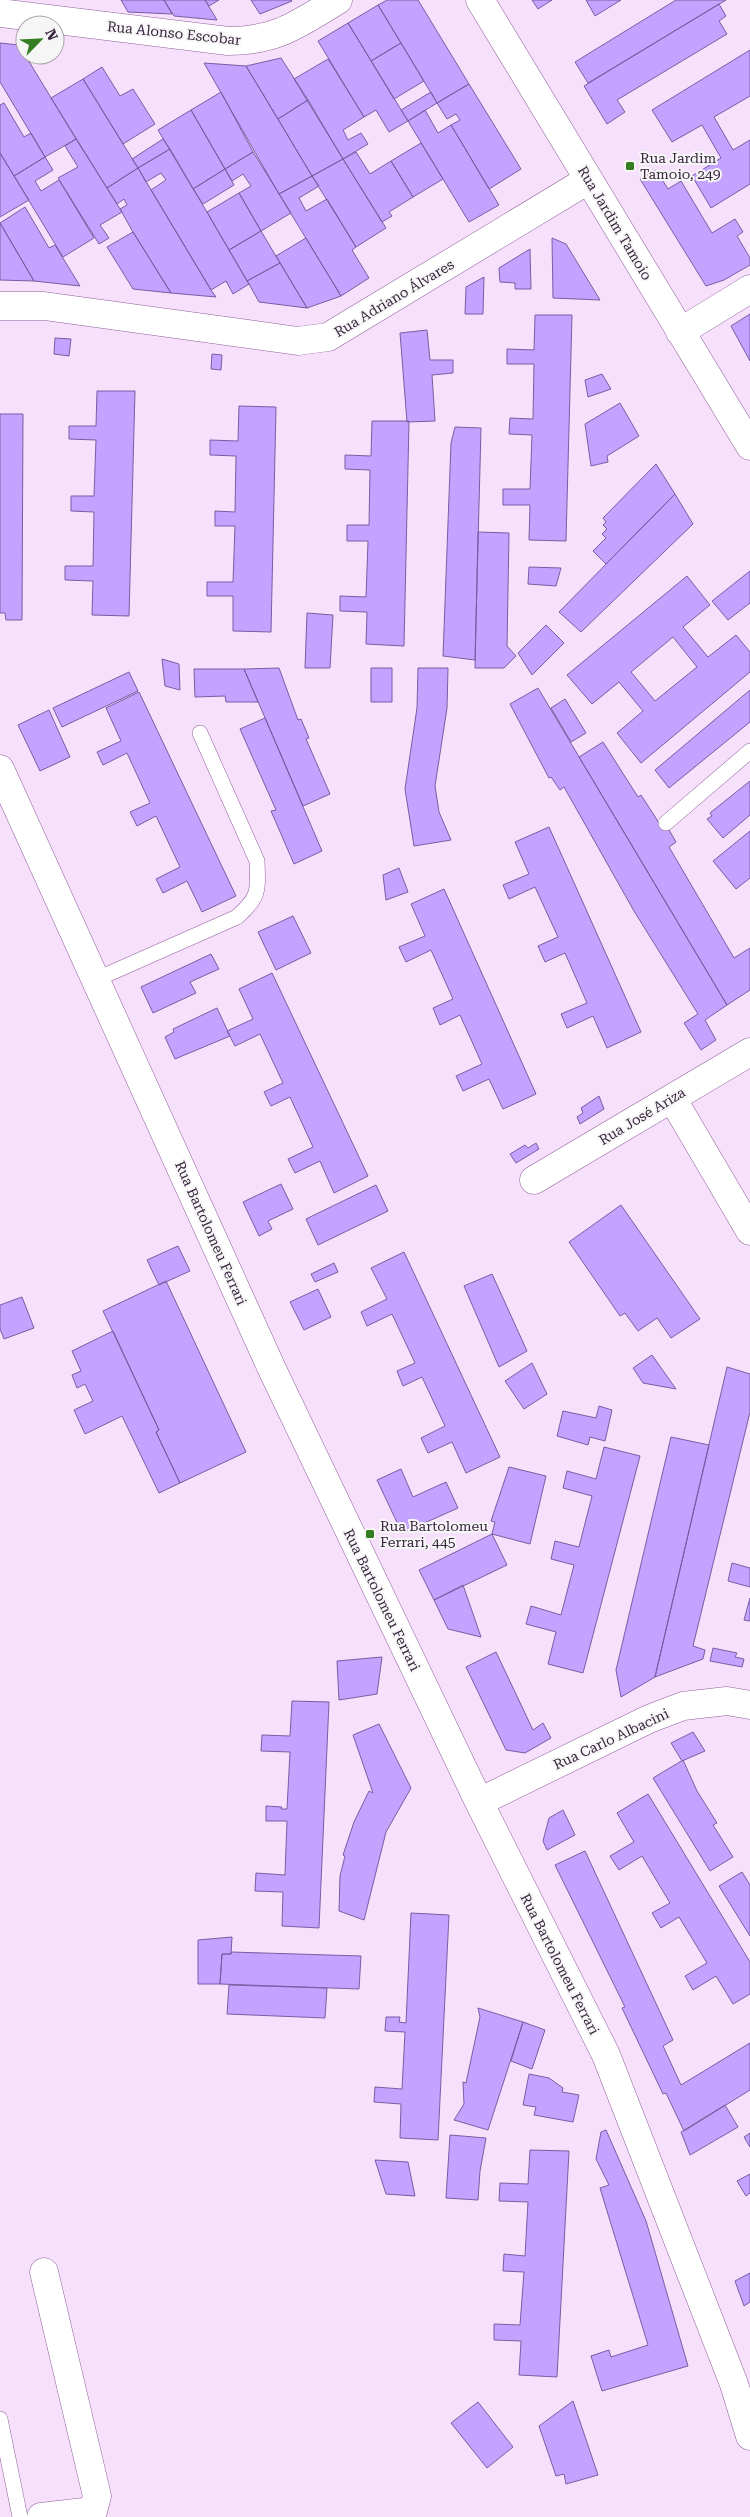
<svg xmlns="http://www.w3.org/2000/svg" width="750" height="2517" font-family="'Roboto Serif',serif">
	<rect width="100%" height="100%" fill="#f6e0fb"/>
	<path fill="#c4a2ff" stroke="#775ea2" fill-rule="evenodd" d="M121,0H164L172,14L128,12Z
		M164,0H205L217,20L174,16Z
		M205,0H219L209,6Z
		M251,0H291L292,1L260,14Z
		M387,0H418L469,84L437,103L378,5Z
		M532,0H552L538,9Z
		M586,0H621L595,16Z
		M676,0H726L588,83L575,62Z
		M719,4L726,16L719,21L727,34L617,100L625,112L607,124L584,86Z
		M378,5L401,43L371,61L348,23Z
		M348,23L408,121L389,132L376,110L364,117L318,41Z
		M0,43L19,45L76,139L45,157L0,82Z
		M401,43L424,81L394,99L371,61Z
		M750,50V96L714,117L733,150L750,140V184L711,208L692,176L721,158L702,125L672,142L652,110Z
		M281,58L308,100L278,119L246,66Z
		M328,59L364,117L343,130L348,140L361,133L368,144L343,159L294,79Z
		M204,63L246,66L312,176L279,194Z
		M102,67L120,96L133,89L155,124L123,144L83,79Z
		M83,79L138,168L107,188L51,98Z
		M469,84L521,169L489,189L451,125L460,120L456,114L447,119L437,103Z
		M221,92L253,152L225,169L191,110Z
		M431,92L437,103L408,121L401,110Z
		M308,100L343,159L312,176L278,119Z
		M4,103L24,137L31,133L45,157L14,176L0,153V105Z
		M191,110L225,169L193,189L158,130Z
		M425,110L438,133L451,125L499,205L469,222L408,121Z
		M76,139L122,212L100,225L109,238L99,244L58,178L78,167L65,146Z
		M163,139L170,149L138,168L132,159Z
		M421,143L443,179L413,197L391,161Z
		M170,149L249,284L233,294L226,281L211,290L151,190L166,180L161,173L146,182L138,168Z
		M253,152L291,213L261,231L239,193L251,186L243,174L232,181L225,169Z
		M356,152L370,174L391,161L413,197L389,212L392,216L382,222L343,159Z
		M0,153L29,200L0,217Z
		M45,157L53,170L35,181L41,191L59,180L94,238L63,257L14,176Z
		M343,159L386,228L356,247L312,176Z
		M138,168L211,290L216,297L171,293L133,232L120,209L127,205L124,199L117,204L107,188Z
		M225,169L234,185L203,204L193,189Z
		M656,170L668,189L681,181L712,233L735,219L743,232L737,236L750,258V265L724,280L706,286L640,179Z
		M312,176L319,186L299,198L306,211L327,199L356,247L352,250L369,278L341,296L279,194Z
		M239,193L261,231L229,250L207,212Z
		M25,207L49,248L55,245L80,286L34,281L0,223Z
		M0,223L34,281L0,280Z
		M261,231L280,263L247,281L229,250Z
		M133,232L171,293L133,289L107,247Z
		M306,238L341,296L307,308L276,256Z
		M552,238L566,244L600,300L553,298Z
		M530,249L531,289H515V283L500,282L499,268Z
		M280,263L307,308L259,302L249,284L247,281Z
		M484,277L483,314H465L466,287Z
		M750,314V361L731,326Z
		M535,315H572L566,541L529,540L530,505H503V489H530L532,435L509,434L510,418L533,419L534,364H507V349L534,350Z
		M427,330L430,360H453V373L432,375L435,421L407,422L400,333Z
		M55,338L71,339L69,356L54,354Z
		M212,354L222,355L221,370L211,369Z
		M602,374L611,389L588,397L585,380Z
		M97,391H135L129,616L92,615L93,581L65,580V566H93L94,512L71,511V496H94L96,440L69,439V426H96Z
		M620,403L639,436L607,456L608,462L591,466L585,424Z
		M239,406L276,407L271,632L233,631V596H207V582H233L235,526H215V511L235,512L236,456L210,455V440L238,441Z
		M0,414H23L22,620H6L5,613H0Z
		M372,421H409L404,646L366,644L367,612L340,611V596L366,597L368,541H347V525H369L370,470L345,469V455L371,456Z
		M455,427L481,428L475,660L443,656L451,443Z
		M656,464L675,494L606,564L593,551L606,538L602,534L607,529L603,525L606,522L603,518Z
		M675,494L693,524L581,632L559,612Z
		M478,532L509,533L507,646L516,656L504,668H475Z
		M529,567L561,568L556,586L528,584Z
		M750,571V603L728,620L712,601Z
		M687,576L710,605L683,627L708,657L736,635L750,652V672L641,763L617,733L643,711L619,682L592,704L567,675ZM673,637L697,667L655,701L631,672Z
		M307,613L333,615L330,668H305Z
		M546,625L564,643L532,675L518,653Z
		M162,659L179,664L180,690L165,686Z
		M279,668L298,720L301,719L309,738L306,739L330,794L303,806L244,669Z
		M371,668H392V702H371Z
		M418,668H448L447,708L435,786L439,812L451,840L414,846L405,789L417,708Z
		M194,669H244L258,702H226L225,696L195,697Z
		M129,672L138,691L62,727L53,708Z
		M538,688L727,1005L705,1020L716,1040L701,1050L684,1023L698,1014L634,911L564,787L560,790L551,777L549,778L510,704Z
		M750,690V722L669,788L655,770Z
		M139,692L236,896L202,912L187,881L163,893L156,879L180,867L156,816L137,826L130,812L150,803L127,753L103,765L97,752L121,741L106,708Z
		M565,699L586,733L571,742L551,708Z
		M49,710L70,757L40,771L18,725Z
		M265,718L322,851L294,864L271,811L276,810L240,729Z
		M603,742L638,797L641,795L661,826L665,823L676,842L669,847L734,958L750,948V990L727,1005L579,757Z
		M750,781V815L723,838L707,819L712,816L710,813Z
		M549,827L641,1032L607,1048L593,1016L567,1028L561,1014L587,1003L565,953L545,962L538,946L558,937L535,887L509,899L503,885L529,874L515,842Z
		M750,831V878L736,889L713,861Z
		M399,868L408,892L386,900L383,875Z
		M444,889L536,1094L503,1109L489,1079L463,1091L456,1076L482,1064L460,1015L440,1025L433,1008L453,999L431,950L406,962L399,947L425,936L411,904Z
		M293,916L311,953L276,970L258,932Z
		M211,954L219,969L190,982L196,993L153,1013L141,987Z
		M272,973L368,1176L334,1193L320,1161L295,1173L288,1159L313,1147L290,1097L271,1106L264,1092L283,1083L260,1034L235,1046L227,1031L253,1019L239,989Z
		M217,1008L230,1036L175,1059L165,1037L174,1032L173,1029Z
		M599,1096L604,1109L580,1124L577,1117L583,1113L581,1108Z
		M536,1143L539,1149L516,1163L510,1154L525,1145L528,1148Z
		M281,1184L293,1209L268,1221L272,1229L259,1236L243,1202Z
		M376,1185L388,1211L318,1245L306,1219Z
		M621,1205L700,1319L671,1338L657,1318L638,1331L625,1313L620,1316L569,1242Z
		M178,1246L190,1271L159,1285L147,1260Z
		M404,1252L500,1457L466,1473L452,1442L428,1453L421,1438L445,1426L422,1377L403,1386L397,1371L415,1363L392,1314L367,1326L361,1312L387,1299L371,1268Z
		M334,1263L338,1272L315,1282L311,1274Z
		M492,1274L527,1351L499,1367L464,1286Z
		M166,1281L246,1452L180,1483L156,1432L159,1430L103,1311Z
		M318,1289L331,1317L304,1330L290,1302Z
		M22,1297L34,1328L4,1339L0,1329V1305Z
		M113,1331L159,1430L156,1432L180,1483L159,1493L122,1416L85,1434L74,1410L93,1401L85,1384L77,1388L72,1375L81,1371L72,1351Z
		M652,1355L676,1389L643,1383L633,1368Z
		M532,1363L547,1394L524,1409L505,1381Z
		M727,1367L750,1374V1412L693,1646L705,1650L703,1659L655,1677Z
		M599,1406L612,1410L605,1441L590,1437L588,1445L557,1436L563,1411L596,1418Z
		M671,1437L709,1445L655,1677L621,1697L616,1670Z
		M604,1447L640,1456L583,1673L548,1664L556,1632L526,1624L531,1606L561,1615L574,1565L551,1559L555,1541L579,1547L592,1496L563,1488L567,1471L596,1479Z
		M509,1467L546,1476L530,1544L492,1534L495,1522L491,1521Z
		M401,1469L413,1497L446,1482L458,1508L402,1533L377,1480Z
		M492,1534L507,1565L434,1600L419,1570Z
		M732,1563L750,1568V1587L728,1581Z
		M463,1585L481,1637L448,1629L434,1600Z
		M750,1598V1621L744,1620Z
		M713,1648L737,1653L735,1657L744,1659L742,1667L710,1661Z
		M496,1652L533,1730L543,1723L551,1738L525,1753L506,1750L466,1667Z
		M382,1657L377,1694L339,1700L337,1661Z
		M292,1701L329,1702L319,1928L282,1926L283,1892L255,1891L256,1873L285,1875L287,1821H266V1806L282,1807L281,1809H287L290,1752L261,1751L262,1735L290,1736Z
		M379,1724L411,1788L386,1832L364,1920L339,1911L340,1876L345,1856L343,1855L354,1822L369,1791L373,1793L353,1735Z
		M693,1732L705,1751L682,1761L671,1743Z
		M683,1760L697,1791L717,1823L713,1825L733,1857L710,1871L653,1778Z
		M648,1794L750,1962V1994L733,2004L716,1976L693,1990L685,1976L707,1963L679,1917L661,1928L652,1913L670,1903L642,1856L619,1870L610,1856L634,1842L617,1813Z
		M563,1810L575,1835L547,1850L543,1841L549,1818Z
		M585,1851L673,2040L663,2046L681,2085L750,2043V2090L684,2131L666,2093L663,2094L622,2008L625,2007L555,1865Z
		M742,1872L750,1885V1936L719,1886Z
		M411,1913L449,1915L438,2140L400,2138L401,2104L374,2102L375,2087L402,2089L405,2032L385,2031L386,2017H400L399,2022L406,2023Z
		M232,1937L231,1954H222L220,1984H198V1940Z
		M231,1952L361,1956L359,1989L220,1984L222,1954H231Z
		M229,1985L327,1988L325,2018L227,2014Z
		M478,2008L523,2022L488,2130L454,2120L464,2104L463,2082L466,2083L480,2017Z
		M523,2022L545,2030L532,2069L511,2061Z
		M529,2074L549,2078L563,2088L562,2092L579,2095L573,2122L534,2115L536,2107L523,2105Z
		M725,2105L738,2127L690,2155L681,2132Z
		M606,2130L646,2221L688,2366L602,2391L591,2356L609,2350L611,2357L648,2345L600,2188L609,2185L596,2159L601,2132Z
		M750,2133V2147L744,2137Z
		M450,2135L486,2138L480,2171L478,2200L446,2198Z
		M530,2150L569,2151L557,2377L519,2375L521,2341L494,2340V2324L520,2325L524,2272L503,2271L504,2254L525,2256L528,2202L499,2201L500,2183L528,2184Z
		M375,2160L408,2162L415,2196L386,2194Z
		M750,2174V2193L746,2196L737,2181Z
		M750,2273V2302L744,2306L735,2281Z
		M573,2401L598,2475L566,2484L564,2474L556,2476L539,2426Z
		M478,2402L513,2447L487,2468L451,2423Z"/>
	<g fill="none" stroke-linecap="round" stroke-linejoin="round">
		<g stroke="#905f9c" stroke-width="16">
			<path id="service" d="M666,823L750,751
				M97,979L237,917C260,897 258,890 257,861L200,733
				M0,2419L20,2517"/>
		</g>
		<g stroke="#905f9c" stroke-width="29">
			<path id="minor" d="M0,13L228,41C277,41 298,24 338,0
				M0,306H44L298,341L328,337L588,180
				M680,332L750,289
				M0,769L271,1367L479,1802L606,2055L734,2384L750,2436
				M672,1098L750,1231
				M534,1180L750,1052
				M479,1802L649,1719L683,1706L727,1701L750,1705
				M41,2517L93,2511L97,2496L44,2272"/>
		</g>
		<g stroke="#905f9c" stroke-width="29">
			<path id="secondary" d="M480,0L750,446"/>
		</g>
		<use href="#service" stroke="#fff" stroke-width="15"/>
		<use href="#minor" stroke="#fff" stroke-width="28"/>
		<use href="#secondary" stroke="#fff" stroke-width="28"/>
	</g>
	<g fill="#357d23" stroke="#f6f6f6" stroke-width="2">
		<rect x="625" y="161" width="10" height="10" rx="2.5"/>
		<rect x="365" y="1529" width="10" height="10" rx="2.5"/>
	</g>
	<g text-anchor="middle" stroke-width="4" stroke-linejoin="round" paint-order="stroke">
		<g font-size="14" fill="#3a253f" stroke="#f6f6f6">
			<text transform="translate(174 33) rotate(6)" y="5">Rua Alonso Escobar</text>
			<text transform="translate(615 223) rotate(59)" y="5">Rua Jardim Tamoio</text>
			<text transform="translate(394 298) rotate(-31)" y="5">Rua Adriano Álvares</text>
			<text transform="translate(642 1116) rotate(-31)" y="5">Rua José Ariza</text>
			<text transform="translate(211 1233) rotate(66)" y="5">Rua Bartolomeu Ferrari</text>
			<text transform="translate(382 1600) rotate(64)" y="5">Rua Bartolomeu Ferrari</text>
			<text transform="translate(611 1739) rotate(-25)" y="5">Rua Carlo Albacini</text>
			<text transform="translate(560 1964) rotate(63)" y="5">Rua Bartolomeu Ferrari</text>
		</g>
		<g font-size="14" fill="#3a253f" stroke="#f6f6f6" text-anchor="start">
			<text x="640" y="163">Rua Jardim<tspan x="640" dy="16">Tamoio, 249</tspan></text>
			<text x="380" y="1531">Rua Bartolomeu<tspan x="380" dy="16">Ferrari, 445</tspan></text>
		</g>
	</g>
	<g transform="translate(40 40) rotate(66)"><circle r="24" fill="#f6f6f6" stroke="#aba2ad"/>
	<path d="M0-4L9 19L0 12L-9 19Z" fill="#357d23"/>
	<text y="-8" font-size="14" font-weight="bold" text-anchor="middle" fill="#3a253f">N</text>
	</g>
</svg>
